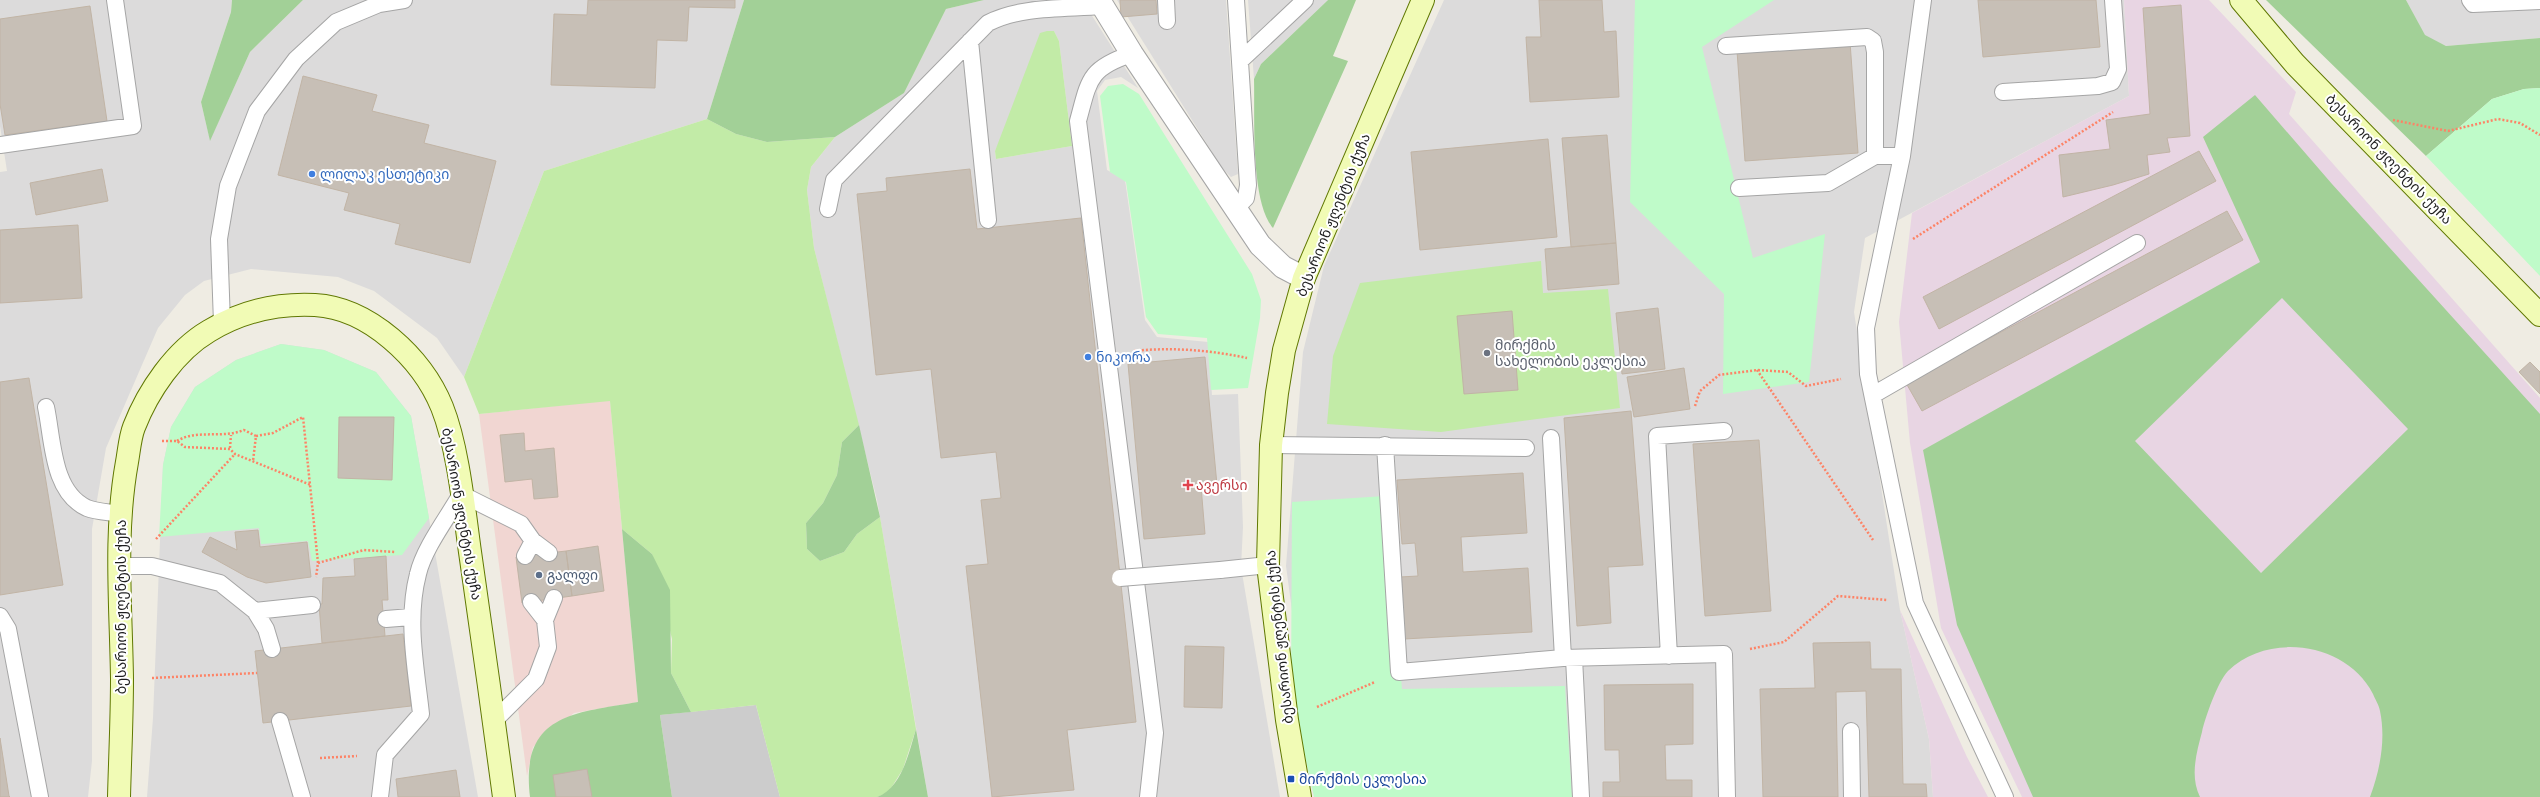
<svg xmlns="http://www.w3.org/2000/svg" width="2540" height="797" font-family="'Public Sans','Noto Sans Georgian',sans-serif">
	<rect width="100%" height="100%" fill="#efece3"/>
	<path fill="#dcdbdb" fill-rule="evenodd" d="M0,0H232L231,12L201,102L210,140L250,52L303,0H744L707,119L544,171L464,377L437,338L374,291L338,277L251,269L204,281L185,295L158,328L106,448L92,529V761L88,797H0V172L7,171L0,126Z
		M984,0H1082L1138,88L1121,77L1105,80L1097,91L1107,170L1125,180L1145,320L1157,337L1208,342L1212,395L1238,394L1243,527L1241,567L1280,797H928L877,500L814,248L807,190L811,167L835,137L904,93L946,9ZM1054,31L1059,41L1072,146L996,159L995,151Z
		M1117,0H1226L1238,174L1231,177L1222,168Z
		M1248,0H1328L1261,64L1254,79Z
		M1444,0H2124L2129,96L1865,238L1854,312L1900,610L1929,739L1933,797H1317L1286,566L1303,352L1324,266Z
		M2406,0H2540V38L2446,46L2425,36Z
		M281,344L324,350L376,372L411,416L478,797H147L153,718L163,465L171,427L195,387L236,360Z"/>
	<path fill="#f1d6d2" d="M610,400L638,702L574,713L533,747L527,776L479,414Z"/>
	<path fill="#e8d5e3" d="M2124,0H2209L2296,92L2289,114L2540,398V797H2022L1941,628L1910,443L1899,322L1912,213L2129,96Z
		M1900,610L1967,757L1988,797H1933L1929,739Z"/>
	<path fill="#ccc" d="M756,705L780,797H672L660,715Z"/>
	<path fill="#c2eba7" d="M1047,31H1054L1059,41L1072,146L996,159L995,151L1040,33Z
		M707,119L736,134L767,142L835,137L811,167L807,190L814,248L859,425L842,442L837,475L823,503L806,523L807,549L820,561L844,552L857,534L880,517L916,729L903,769L888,793L877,797H780L756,705L691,712L671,673L672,639L652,554L622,529L610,401L479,414L464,377L544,171Z
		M1541,261L1543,293L1608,289L1620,408L1441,432L1327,424L1333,356L1360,283Z"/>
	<path fill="#a2d097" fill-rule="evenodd" d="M232,0H303L250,52L210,141L201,102L231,12Z
		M744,0H984L946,9L904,93L835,137L767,142L736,134L707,119Z
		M1328,0H1356L1333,56L1348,61L1273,228C1250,201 1255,116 1254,79L1261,64Z
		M2266,0H2406L2425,35L2446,46L2540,38V88L2524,89L2492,99L2426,156Z
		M2255,95L2332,184L2540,414V797H2370C2380,770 2386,740 2380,711C2379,705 2375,699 2373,694C2347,643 2269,631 2228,671C2218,681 2205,718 2202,732C2196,754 2190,777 2200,797H2033L1957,625L1923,450L2260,262L2203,137ZM2282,298L2408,429L2261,573L2135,441Z
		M859,425L880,517L857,534L844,552L820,561L807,549L806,523L823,503L837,475L842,442Z
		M622,529L652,554L670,590L671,673L691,712L660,715L672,797H530C520,714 574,713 638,702Z
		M916,729L928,797H877C902,788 909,752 916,729Z"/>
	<path fill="#bffbc9" d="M1635,0H1774L1702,47L1753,258L1825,234L1809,382L1723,394L1724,294L1630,202Z
		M1123,84L1139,94L1252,274L1261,300L1260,318L1248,388L1211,390L1207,338L1158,334L1146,317L1126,182L1110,172L1100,96L1108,86Z
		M2540,88V276L2426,156L2492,99L2524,89Z
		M281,344L324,350L376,372L411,416L429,518L402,555L312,561L308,541L261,544L259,528L159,537L163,465L171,427L195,387L236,360Z
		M1385,496L1402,689L1565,686L1572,797H1314L1291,693L1292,502Z"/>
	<path fill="#c7bfb6" stroke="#c1b4a5" d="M588,0H735V8L689,7L687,41L657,40L655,88L551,85L554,14L587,15Z
		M1120,0H1156L1157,14L1121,17Z
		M1539,0H1602L1604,32L1616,31L1619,97L1530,102L1526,37H1541Z
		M1978,0H2096L2100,47L1983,57Z
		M2181,5L2190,136L2167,138L2170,152L2147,155L2149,174L2113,185L2063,197L2059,155L2110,149L2106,120L2150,114L2143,8Z
		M90,6L107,121L5,135L0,104V19Z
		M1850,42L1858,153L1745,161L1737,51Z
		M303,76L377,95L372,111L429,125L424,143L496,161L470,263L395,244L400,224L344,210L349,193L278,175Z
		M1607,135L1616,243L1571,247L1562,138Z
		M1548,139L1557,237L1420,250L1411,152Z
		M2199,151L2216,181L1939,329L1923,297Z
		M102,169L108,201L36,215L30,183Z
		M970,169L977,229L1081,218L1136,722L1067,730L1074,790L992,797L966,566L988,564L981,500L1001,498L996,452L941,458L931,369L876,375L857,194L887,191L886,178Z
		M2227,211L2243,240L1922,411L1906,383Z
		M78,225L82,298L0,303V230Z
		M1616,243L1619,284L1548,290L1545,249Z
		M1658,308L1665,369L1622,374L1616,313Z
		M1512,311L1518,390L1464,394L1457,316Z
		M1205,357L1217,485L1201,486L1205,534L1144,539L1128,364Z
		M2530,362L2540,372V394L2519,372Z
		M1684,368L1690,409L1634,417L1627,377Z
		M29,378L63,585L0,595V382Z
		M1631,411L1643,565L1608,567L1611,623L1577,626L1564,418Z
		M339,417H394L392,480L338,478Z
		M524,433L525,451L554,448L558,497L534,499L532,479L505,482L500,435Z
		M1759,440L1771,611L1705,616L1693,444Z
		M1523,473L1527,533L1461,537L1463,572L1528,568L1532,632L1404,639L1400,577L1418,576L1415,543L1402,544L1397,480Z
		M258,530L260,547L307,542L311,577L266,583L247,577L202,552L210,537L237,550L235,532Z
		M598,546L604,591L572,596L566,551Z
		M566,551L572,596L522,603L516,557Z
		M386,556L388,600H382L385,636L322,643L319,604H322L323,578L355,576L354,559Z
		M403,634L411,706L263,723L255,651Z
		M1870,642L1871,669H1901L1903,784H1926L1927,797H1869L1866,691L1836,692L1838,797H1763L1760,689L1815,688L1813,643Z
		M1185,646L1224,647L1222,708L1184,707Z
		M1693,684V744L1665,745L1666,780H1692V797H1603V782H1620L1619,750H1605L1604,685Z
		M0,738L9,796L10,797H0Z
		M587,769L592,797H556L553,775Z
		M456,770L460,797H398L396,779Z"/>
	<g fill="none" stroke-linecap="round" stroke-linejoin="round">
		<g stroke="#a5a5a5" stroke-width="18">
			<path id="lane" d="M1166,0L1167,21
				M1923,0L1902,156L1866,328L1868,374L1915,603L2005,797
				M2470,0L2473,4L2540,1
				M970,41L988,220
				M1726,46L1867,37L1873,41L1875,52V156H1902
				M1132,54C1088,68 1089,81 1078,121L1155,733L1148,797
				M1240,61L1305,0
				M2003,92L2098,86L2112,82L2118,69L2113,0
				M0,145L133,126L115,0
				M1739,188L1828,183L1875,156
				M828,209L834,180L988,23C1021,6 1064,9 1102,6
				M1235,209L1246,198L1248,185L1236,0
				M222,323L219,239L228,186L257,111L296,59L336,22L379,4L404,0
				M1873,395L2137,243
				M46,407C53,440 52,492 87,508C97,512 110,512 120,514
				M1551,438L1563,658L1724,654L1727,797
				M1271,445L1526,448
				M1385,445L1399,672L1563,658
				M525,556L533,541
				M118,566H152L220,583L255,611L266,629L272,649
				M1220,570L1268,565
				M531,602L545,620
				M255,611L312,605
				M0,616L8,629L40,797
				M386,619L411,617
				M1669,656L1657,436L1724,431
				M1574,658L1581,797
				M280,721L302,797
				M494,721L536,679L548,647L545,620L554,598
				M1851,731L1852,797
				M380,797L385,755L421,714C416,668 406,620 418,574C424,548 448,517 461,494L521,524L533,541L549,553"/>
		</g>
		<g stroke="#a5a5a5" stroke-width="24">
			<path id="street" d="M1099,0L1132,54L1260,245L1283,267L1304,278"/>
		</g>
		<g stroke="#607802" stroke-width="24">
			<path id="secondary" d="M2241,0L2295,64L2540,315
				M119,797C120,758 122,718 122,679C121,606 114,534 127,462C129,451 130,437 134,427C148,391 175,351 209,331C242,311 276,303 315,305C369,308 422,358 442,407C458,447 464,509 470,552C482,634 493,715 504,797
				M1300,797L1287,720L1268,565L1271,445L1277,393L1284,350L1304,278L1423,0"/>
		</g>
		<path stroke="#fd8366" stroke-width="2.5" stroke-dasharray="2 2" stroke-linecap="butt" d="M2393,120L2448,131L2498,119L2520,123L2540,135
			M1913,239L2113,112
			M1134,351C1171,347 1210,350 1247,358
			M1757,370L1873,540
			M1695,406L1700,391L1719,375L1757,370L1788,372L1806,386L1841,379
			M256,436L273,433L303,417L318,563L316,577
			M162,441H177L185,447L230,449L235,454L311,485
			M177,441C196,429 222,439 244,430L256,436L253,461
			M230,448L231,435
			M156,539L235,454
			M318,563L364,550L396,552
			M1750,649L1784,642L1838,596L1887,600
			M152,678L257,673
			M1317,707L1375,682
			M320,758L357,756"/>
		<use href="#lane" stroke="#fff" stroke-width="16"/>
		<use href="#street" stroke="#fff" stroke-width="22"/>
		<use href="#secondary" stroke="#f1fbb5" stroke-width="22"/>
		<g stroke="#a5a5a5" stroke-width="18" stroke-linecap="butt">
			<path id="lane-bridge" d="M1120,578L1220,570"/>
		</g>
		<use href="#lane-bridge" stroke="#fff" stroke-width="16"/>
	</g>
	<g fill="#3f7fe0" stroke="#fff" stroke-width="1.5">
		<circle cx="312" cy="174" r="4"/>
		<circle cx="1088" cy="357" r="4"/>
	</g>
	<circle fill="#6b7280" stroke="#fff" stroke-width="1.5" cx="1487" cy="353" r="4"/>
	<path fill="#e0444e" stroke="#fff" stroke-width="1.5" d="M1186 479h4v4h4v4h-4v4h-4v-4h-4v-4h4z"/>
	<circle fill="#5c6f8a" stroke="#fff" stroke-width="1.5" cx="539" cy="575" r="4"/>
	<rect fill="#1a4fb4" stroke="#fff" stroke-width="1.5" x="1287" y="775" width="8" height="8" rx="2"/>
	<g text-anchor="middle" stroke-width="4" stroke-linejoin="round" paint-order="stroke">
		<g font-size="14" fill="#1e1e1e" stroke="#fff">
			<text transform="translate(2389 159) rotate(46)" y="5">ბესარიონ ჟღენტის ქუჩა</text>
			<text transform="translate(1333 215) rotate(-68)" y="5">ბესარიონ ჟღენტის ქუჩა</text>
			<text transform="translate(462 514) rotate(80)" y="5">ბესარიონ ჟღენტის ქუჩა</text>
			<text transform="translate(121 607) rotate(-90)" y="5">ბესარიონ ჟღენტის ქუჩა</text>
			<text transform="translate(1279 637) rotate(-96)" y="5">ბესარიონ ჟღენტის ქუჩა</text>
		</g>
		<g font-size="14" fill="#366cbe" stroke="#fff" text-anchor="start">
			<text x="320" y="179">ლილაკ ესთეტიკი</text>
			<text x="1096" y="362">ნიკორა</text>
		</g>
		<g font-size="14" fill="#5b616d" stroke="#fff" text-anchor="start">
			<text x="1495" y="350">მირქმის<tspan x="1495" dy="16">სახელობის ეკლესია</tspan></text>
		</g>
		<g font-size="14" fill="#be3a42" stroke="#fff" text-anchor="start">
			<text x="1196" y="490">ავერსი</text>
		</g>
		<g font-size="14" fill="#4e5e75" stroke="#fff" text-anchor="start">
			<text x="547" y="580">გალფი</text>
		</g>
		<g font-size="14" fill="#164399" stroke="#fff" text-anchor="start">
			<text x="1299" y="784">მირქმის ეკლესია</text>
		</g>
	</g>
</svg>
